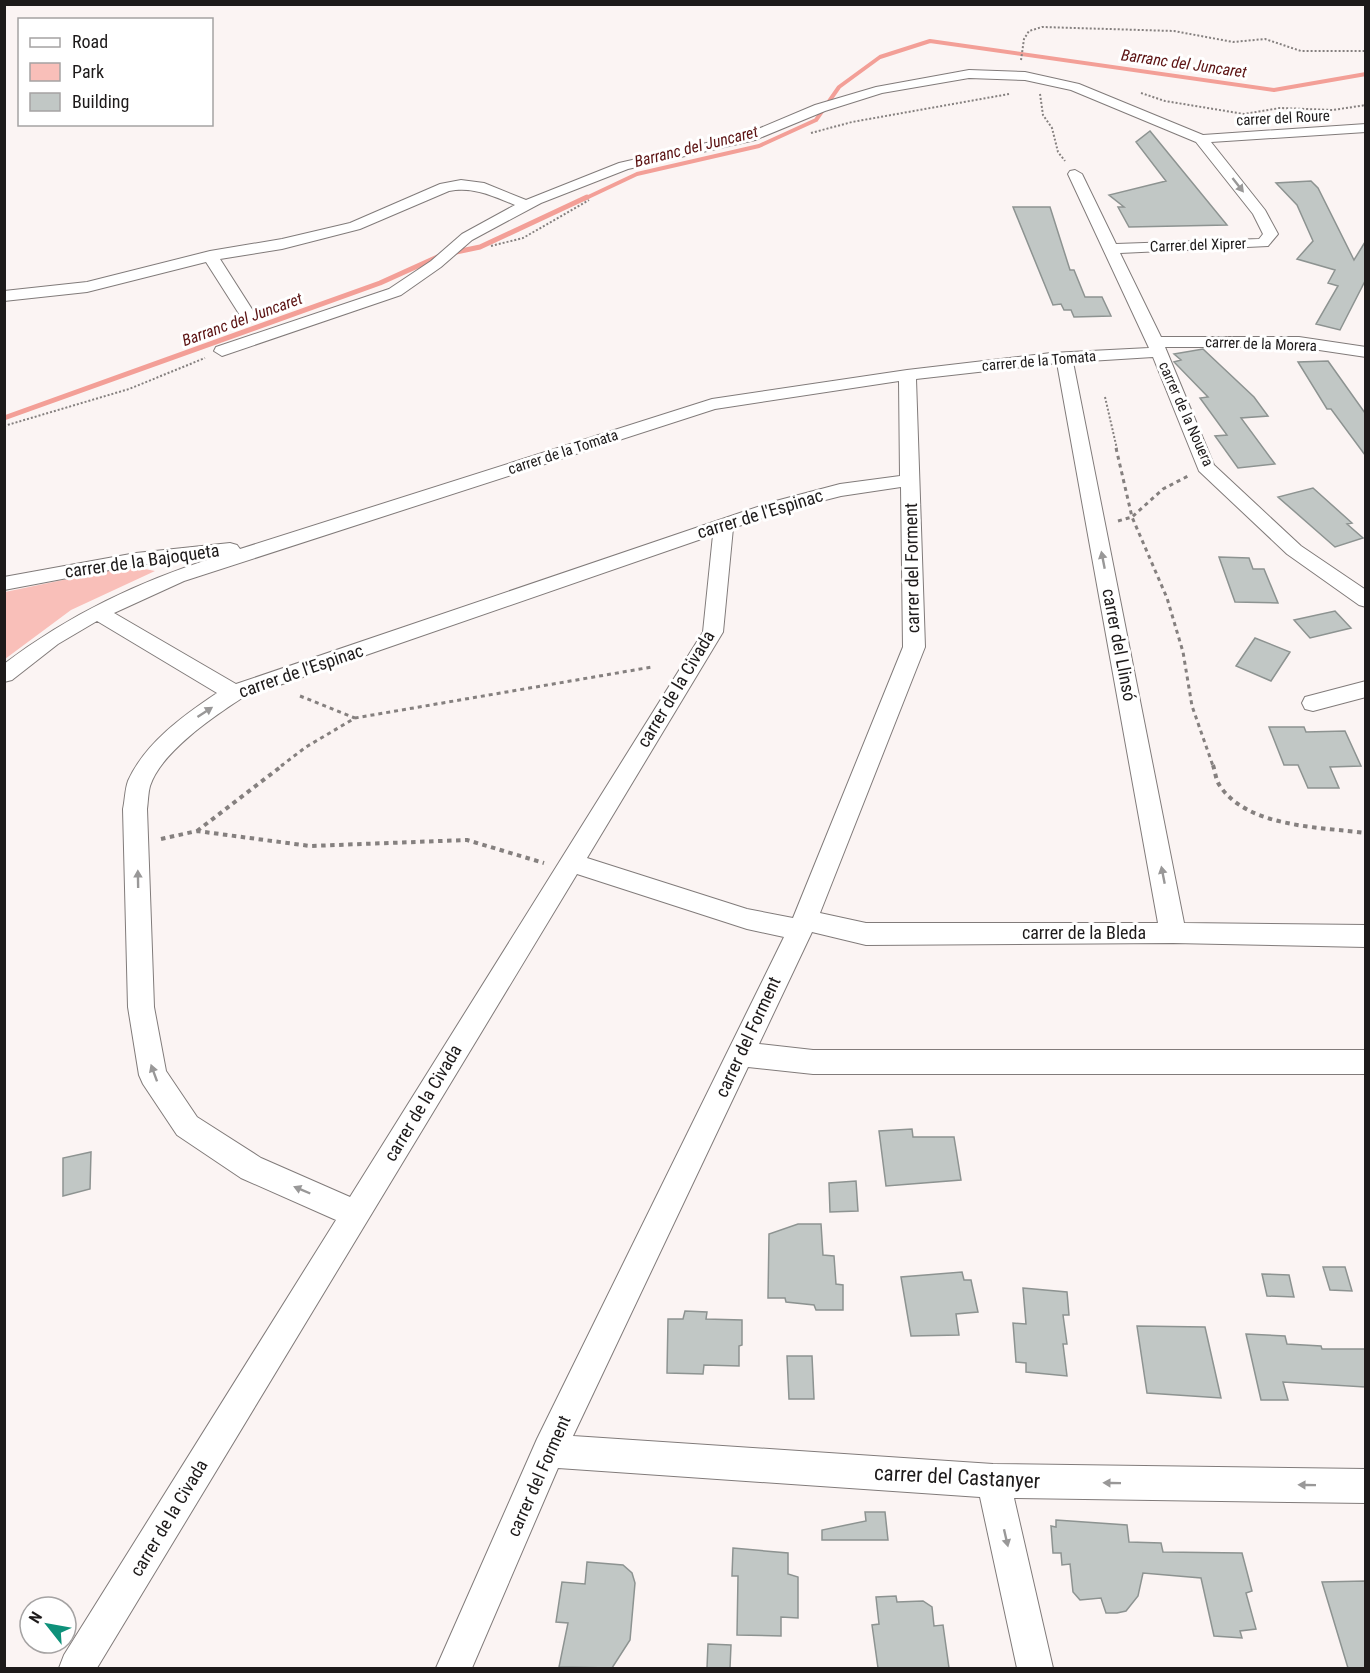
<svg xmlns="http://www.w3.org/2000/svg" width="1370" height="1673" font-family="'Roboto Condensed',sans-serif">
	<rect width="100%" height="100%" fill="#fbf4f3"/>
	<path fill="#f9bfb9" d="M130,566L155,571L71,610L5,659V592Z"/>
	<g fill="none" stroke-linecap="round" stroke-linejoin="round">
		<path stroke="#f39f97" stroke-width="4" d="M584,199L637,174L759,146L816,120L839,87L880,57L930,41L1274,90L1366,74"/>
		<path stroke="#f39f97" stroke-width="5" d="M4,418L380,283L442,255L480,247L587,197"/>
	</g>
	<path fill="#c1c7c5" stroke="#8d9391" stroke-width="1.5" d="M1150,131L1227,225L1129,227L1118,207H1124L1109,195L1166,181L1136,142Z
		M1311,181L1318,188L1354,260L1365,242V281L1340,330L1316,324L1338,286L1328,283L1335,270L1297,259L1313,241L1297,205L1276,183Z
		M1013,207H1050L1070,270H1074L1085,297H1102L1111,316L1074,317L1071,310H1064L1061,304L1053,305Z
		M1203,349L1254,397L1268,416L1241,418L1275,464L1238,468L1215,436L1227,435L1200,398L1208,397L1174,362L1181,360L1174,354Z
		M1328,361L1365,413V455L1331,409H1327L1298,362Z
		M1313,488L1352,523L1347,524L1363,538L1335,547L1278,497Z
		M1219,557L1249,558L1253,569H1264L1278,603L1235,602Z
		M1335,611L1351,628L1310,638L1294,620Z
		M1255,638L1290,652L1271,681L1236,666Z
		M1269,727H1304L1306,732L1345,731L1361,766L1330,767L1339,788H1308L1298,765H1284Z
		M912,1129L913,1137H954L961,1180L886,1186L879,1131Z
		M91,1152L90,1189L63,1196V1158Z
		M856,1181L858,1211L830,1212L829,1183Z
		M798,1224H821L823,1255L834,1256L836,1284L843,1285V1310H816L814,1305L786,1302L785,1298H768L769,1234Z
		M1323,1267H1345L1352,1291L1330,1290Z
		M962,1272L964,1280H971L978,1312L956,1314L959,1335L911,1336L901,1277Z
		M1262,1274L1289,1275L1294,1297L1267,1296Z
		M1023,1288L1067,1292L1069,1315H1063L1067,1344H1063L1067,1376L1026,1372V1363L1016,1362L1013,1323L1026,1324Z
		M685,1311L707,1312L706,1319L742,1320V1345L739,1346V1366L704,1365L703,1374L667,1373L668,1319H683Z
		M1137,1326L1205,1327L1221,1398L1147,1393Z
		M1246,1334L1285,1336L1287,1344L1321,1346L1322,1349H1365V1387L1283,1382L1288,1400H1261Z
		M787,1356H812L814,1399H789Z
		M865,1512H885L888,1540H822V1530L866,1521Z
		M1056,1520L1127,1525L1129,1542L1161,1543L1163,1552L1242,1553L1252,1591L1246,1593L1256,1629L1240,1631L1242,1638L1214,1636L1201,1578L1143,1573L1138,1596L1126,1611L1117,1613H1106L1101,1598L1080,1600L1073,1592L1070,1564L1062,1565L1061,1553H1053L1051,1526L1056,1527Z
		M733,1548L788,1553V1574L798,1577V1618L781,1617V1636L737,1635L738,1576H732Z
		M587,1562L623,1565L632,1573L635,1583L630,1640L612,1668L559,1667L568,1623L556,1622L562,1582L585,1584Z
		M1365,1581V1668H1348L1322,1582Z
		M896,1596L897,1602L923,1601L932,1607L934,1626L943,1625L949,1668H878L872,1625L879,1624L876,1597Z
		M708,1644L731,1645L730,1668H707Z"/>
	<g fill="none" stroke-linecap="round" stroke-linejoin="round">
		<g stroke="#817b7a" stroke-width="2">
			<path id="minor" d="M969,70L1025,72L1079,84L1203,135L1366,124V132L1211,142L1265,210L1278,234L1268,246L1120,253L1161,337H1299L1366,347V357L1299,347H1165L1214,465L1301,546L1366,590V607L1359,605L1287,554L1199,471L1153,357L1073,362L1184,923L1366,925V947L1173,943L866,945L812,932L759,1044L813,1050H1366V1074H813L748,1067L573,1436L993,1464L1366,1469V1503L1014,1498L1053,1668H1017L980,1497L558,1468L472,1668H436L537,1439L784,937L747,929L577,874L97,1668H59L64,1655L336,1220L241,1178L177,1135L143,1084L139,1075L128,1007L123,809C125,800 125,789 128,781C145,743 184,715 217,693L97,621L58,644L12,680L4,682V664C70,614 138,582 216,557L136,565L4,590V577L136,553L230,543L237,545L240,549L712,399L907,370L1051,353L1149,348L1068,174L1070,171L1075,170L1082,174L1116,244L1259,239L1263,234L1253,214L1196,142L1071,90L1025,80L969,78L882,93L825,111L755,140L628,169L541,203L472,240L441,267L401,295L222,356L214,351L216,347L389,289L431,261L462,234L515,205C493,196 473,186 449,191L360,229L282,249L220,259L257,317L249,322L243,320L206,262L87,292L4,301V291L87,282L210,251L282,239L350,223L440,184L461,180L484,183L526,200L619,163L746,134L815,105L876,87ZM1057,363L1158,923H866L820,913L925,647L916,379ZM899,381L900,476L840,484L772,502L236,684L114,613L184,581L715,409ZM901,487L903,647L793,918L747,909L587,858L723,632L733,528L786,510L841,496ZM713,535L703,632L350,1197L261,1158L197,1117L166,1071L154,1007L147,809C148,802 148,793 150,786C161,752 213,717 242,698Z
				M1366,681V697L1313,711L1305,709L1302,703L1305,697Z"/>
		</g>
		<path stroke="#85807f" stroke-width="2" stroke-dasharray="2 2" stroke-linecap="butt" d="M1021,60L1024,39L1029,31L1042,27L1174,31L1233,42L1265,39L1301,51H1366
			M1141,93L1165,101L1244,114L1280,108L1333,110L1366,105
			M1040,94L1043,115L1052,128L1058,152L1065,161
			M811,133L852,122L1009,94
			M491,246L523,238L589,200
			M1105,397L1117,449
			M4,426L129,389L205,358"/>
		<path stroke="#85807f" stroke-width="3" stroke-dasharray="4 4" stroke-linecap="butt" d="M1116,448L1132,517L1163,489L1190,475
			M1118,521L1132,517L1167,598L1183,652L1192,706L1213,766
			M300,696L355,718
			M281,766L306,747L355,718L652,667"/>
		<path stroke="#85807f" stroke-width="4" stroke-dasharray="4.5 4.5" stroke-linecap="butt" d="M1213,765C1215,771 1216,781 1220,786C1248,828 1322,827 1366,833
			M197,831L283,765
			M161,839L197,831L310,846L467,840L544,863"/>
		<use href="#minor" fill="#fff" fill-rule="evenodd"/>
	</g>
	<defs><path id="oneway-solid" d="M-6-.8H1V-3.2L6.5 0L1 3.2V.8H-6Z" transform="scale(1.5)"/></defs>
	<g fill="#999898">
		<use href="#oneway-solid" transform="translate(1238 185) rotate(52)"/>
		<use href="#oneway-solid" transform="translate(1103 560) rotate(-101)"/>
		<use href="#oneway-solid" transform="translate(205 712) rotate(-33)"/>
		<use href="#oneway-solid" transform="translate(1163 875) rotate(-101)"/>
		<use href="#oneway-solid" transform="translate(138 879) rotate(-91)"/>
		<use href="#oneway-solid" transform="translate(154 1073) rotate(-110)"/>
		<use href="#oneway-solid" transform="translate(302 1190) rotate(-157)"/>
		<use href="#oneway-solid" transform="translate(1112 1483) rotate(-179)"/>
		<use href="#oneway-solid" transform="translate(1307 1485) rotate(-179)"/>
		<use href="#oneway-solid" transform="translate(1006 1538) rotate(77)"/>
	</g>
	<g text-anchor="middle" stroke-width="6" stroke-linejoin="round" paint-order="stroke">
		<g font-size="15" fill="#1d1a1a" stroke="#fff">
			<text transform="translate(1283 118) rotate(-3)" y="5">carrer del Roure</text>
			<text transform="translate(1198 245) rotate(-2)" y="5">Carrer del Xiprer</text>
			<text transform="translate(1261 344) rotate(2)" y="5">carrer de la Morera</text>
			<text transform="translate(1039 361) rotate(-5)" y="5">carrer de la Tomata</text>
			<text transform="translate(1186 414) rotate(66)" y="5">carrer de la Nouera</text>
			<text transform="translate(563 452) rotate(-18)" y="5">carrer de la Tomata</text>
		</g>
		<g font-size="16" font-style="italic" fill="#5c1313" stroke="#fff">
			<text transform="translate(1184 63) rotate(8)" y="6">Barranc del Juncaret</text>
			<text transform="translate(696 146) rotate(-14)" y="6">Barranc del Juncaret</text>
			<text transform="translate(242 319) rotate(-20)" y="6">Barranc del Juncaret</text>
		</g>
		<g font-size="18" fill="#1d1a1a" stroke="#fff">
			<text transform="translate(760 514) rotate(-17)" y="6">carrer de l'Espinac</text>
			<text transform="translate(142 561) rotate(-8)" y="6">carrer de la Bajoqueta</text>
			<text transform="translate(912 568) rotate(-91)" y="6">carrer del Forment</text>
			<text transform="translate(1119 645) rotate(79)" y="6">carrer del Llinsó</text>
			<text transform="translate(301 671) rotate(-19)" y="6">carrer de l'Espinac</text>
			<text transform="translate(676 689) rotate(-59)" y="6">carrer de la Civada</text>
			<text x="1084" y="939">carrer de la Bleda</text>
			<text transform="translate(748 1037) rotate(-65)" y="6">carrer del Forment</text>
			<text transform="translate(423 1103) rotate(-59)" y="6">carrer de la Civada</text>
			<text transform="translate(539 1476) rotate(-66)" y="6">carrer del Forment</text>
			<text transform="translate(169 1518) rotate(-59)" y="6">carrer de la Civada</text>
		</g>
		<g font-size="21" fill="#1d1a1a" stroke="#fff">
			<text transform="translate(957 1477) rotate(3)" y="7">carrer del Castanyer</text>
		</g>
	</g>
	<rect width="1370" height="1673" fill="none" stroke="#1d1a1a" stroke-width="12"/>
	<rect x="18" y="18" width="195" height="108" fill="#ffffff" stroke="#a5a3a3" stroke-width="1.5"/>
	<rect x="30" y="38" width="30" height="9" fill="#ffffff" stroke="#a5a3a3" stroke-width="1.5"/>
	<text x="72" y="48" font-size="18" fill="#1d1a1a">Road</text>
	<rect x="30" y="63" width="30" height="18" fill="#f9bfb9" stroke="#a5a3a3" stroke-width="1.5"/>
	<text x="72" y="78" font-size="18" fill="#1d1a1a">Park</text>
	<rect x="30" y="93" width="30" height="18" fill="#c1c7c5" stroke="#a5a3a3" stroke-width="1.5"/>
	<text x="72" y="108" font-size="18" fill="#1d1a1a">Building</text>
	<g transform="translate(48 1625) rotate(301)"><circle r="28" fill="#ffffff" stroke="#a5a3a3" stroke-width="1.5"/>
	<path d="M0-4.5L10 22L0 15L-10 22Z" fill="#0e917a"/>
	<text y="-9" font-size="16" font-weight="bold" text-anchor="middle" fill="#1d1a1a">N</text>
	</g>
</svg>
